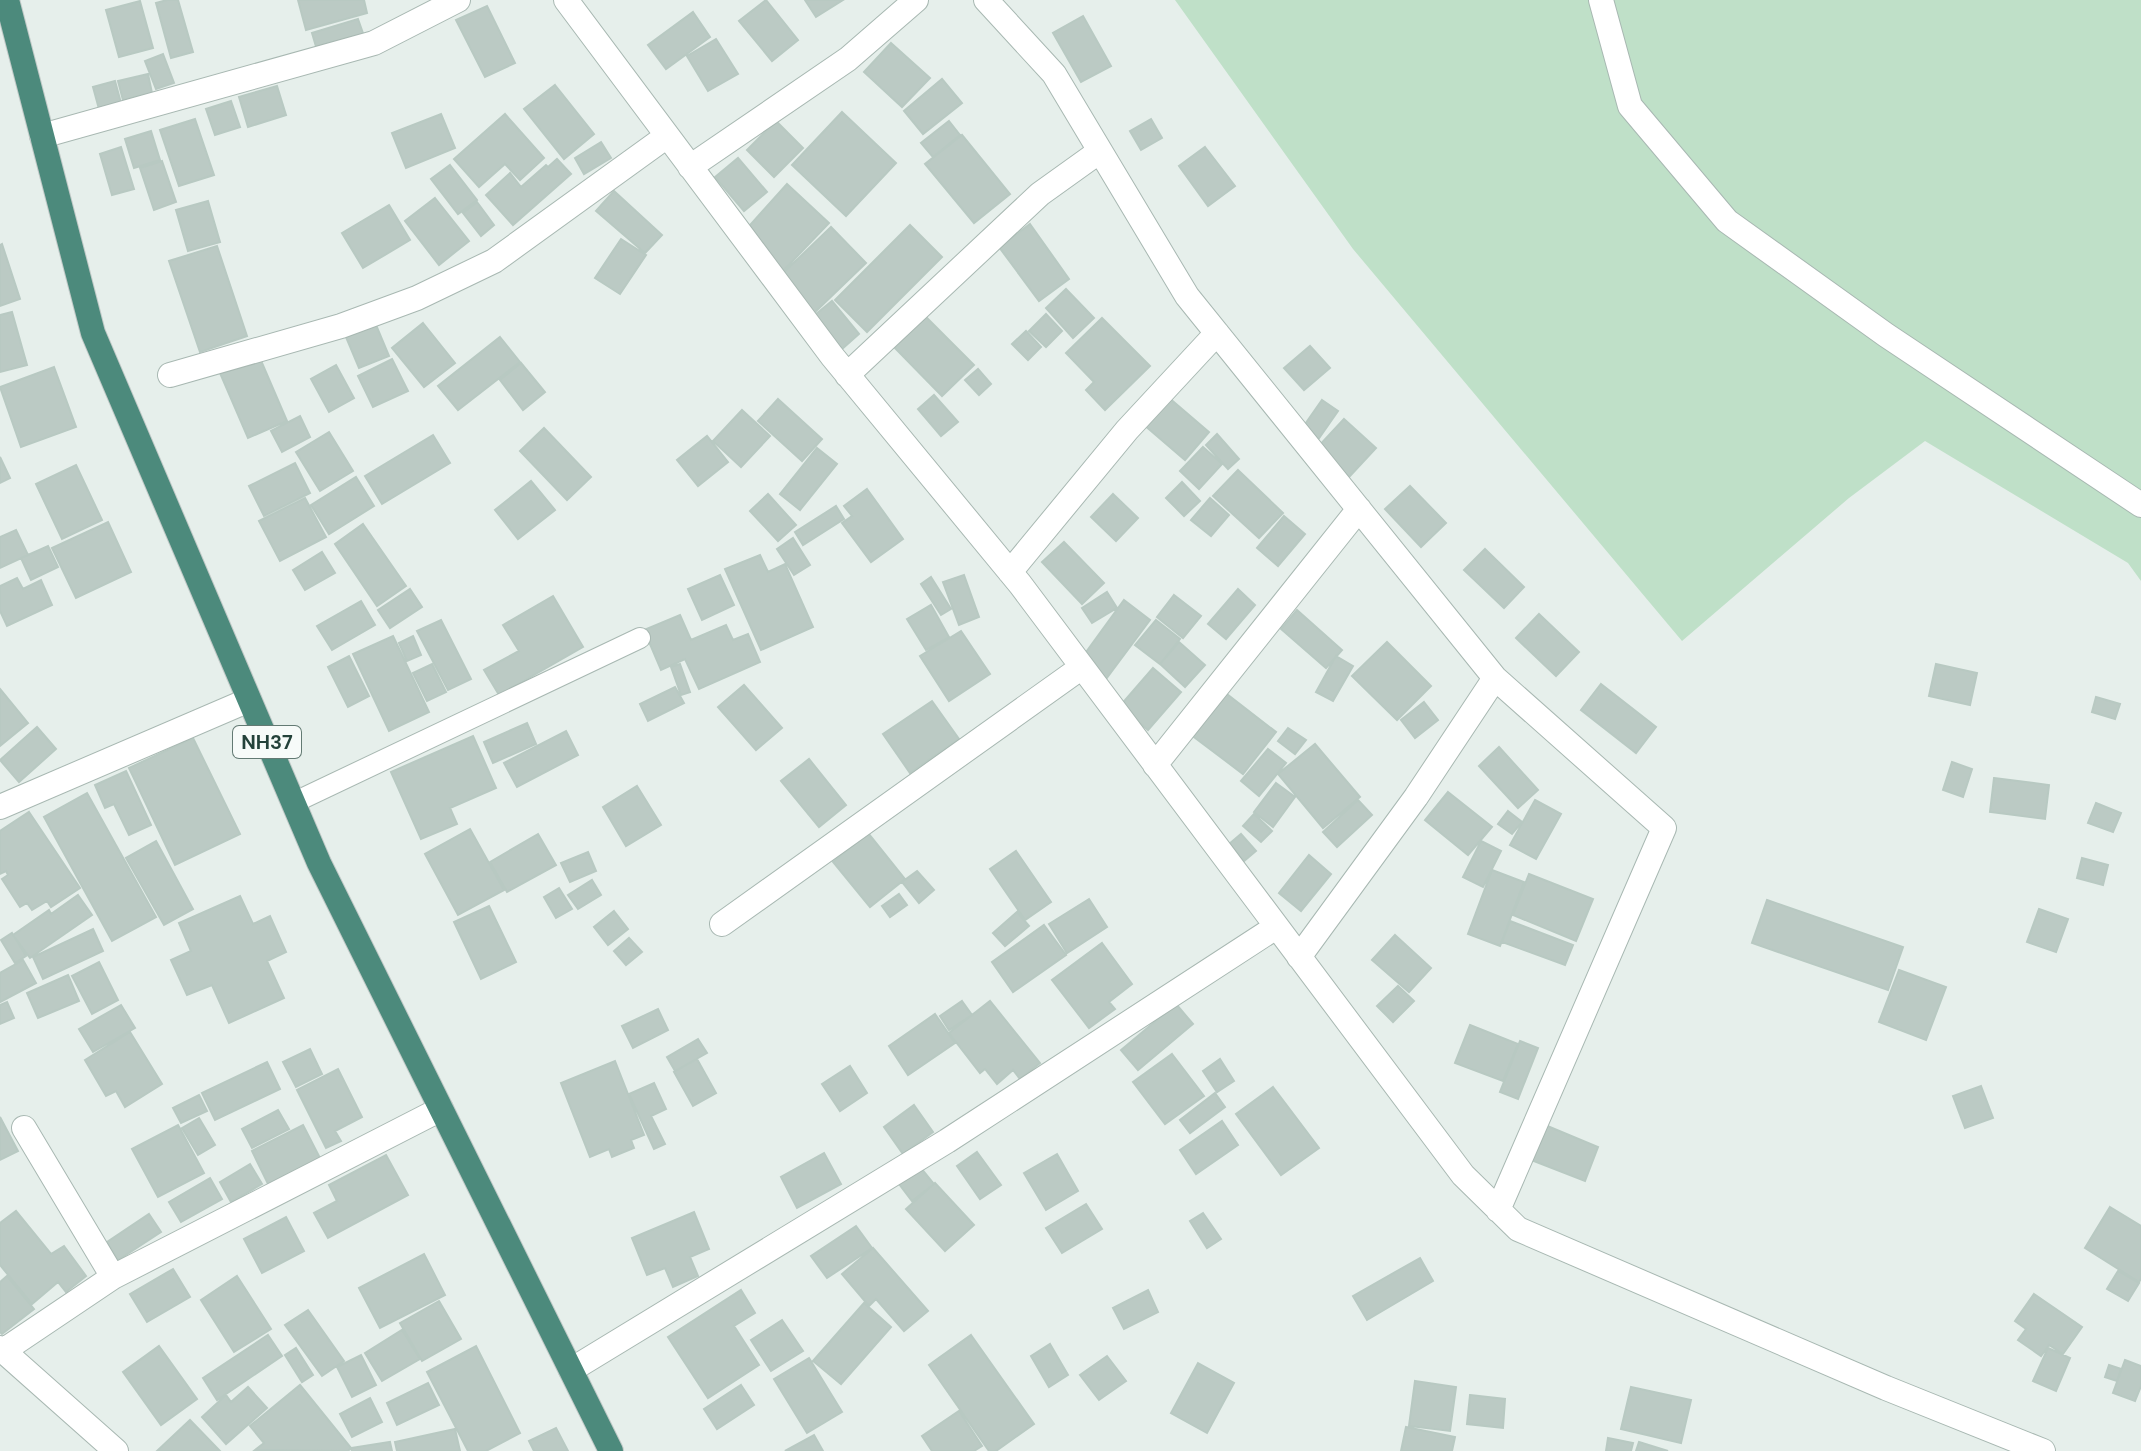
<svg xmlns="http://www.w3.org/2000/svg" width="2141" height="1451" font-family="'DM Sans',sans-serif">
	<rect width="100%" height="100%" fill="#e6efeb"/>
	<path fill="#bfe0c8" d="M1175,0H2141V581L2128,563L1925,441L1849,498L1682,641L1353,249Z"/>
	<path fill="#bbcac4" stroke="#b8c9c2" stroke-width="2" d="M167,0H178L193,52L171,58L156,3Z
		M298,0H364L367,13L306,30Z
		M766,0L798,40L772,61L739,21Z
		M805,0H843L816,17Z
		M140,1L153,48L119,57L106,10Z
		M487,6L515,63L485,77L456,20Z
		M693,12L710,37L666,69L648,45Z
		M1083,16L1111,66L1081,82L1053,33Z
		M358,19L364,36L317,50L312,33Z
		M716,39L738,74L708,91L687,56Z
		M891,43L930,78L902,107L864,72Z
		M163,54L174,83L156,89L145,61Z
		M148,74L152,93L123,100L118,81Z
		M942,79L962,103L923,134L904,111Z
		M115,81L121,103L99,109L93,87Z
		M555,85L594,134L564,159L524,109Z
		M277,86L286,115L248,127L239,97Z
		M231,101L240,127L215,135L206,109Z
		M842,112L896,163L846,216L792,165Z
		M441,114L455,148L406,168L392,133Z
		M505,114L544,158L520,180L505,164L479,187L454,159Z
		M195,119L214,175L179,186L160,130Z
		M1151,119L1162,138L1141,150L1130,131Z
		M776,121L803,148L774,177L747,150Z
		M949,121L960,135L933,157L921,143Z
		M151,131L160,160L134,168L125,139Z
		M962,135L1010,194L974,223L925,164Z
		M601,142L611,158L584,174L575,158Z
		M121,147L134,189L112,195L100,154Z
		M1205,147L1235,186L1208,206L1179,166Z
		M738,158L767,192L744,211L715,177Z
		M557,159L571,174L513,225L486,195L510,173L521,187L546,165L548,167Z
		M162,161L176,202L154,210L140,168Z
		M450,165L477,200L458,214L431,179Z
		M787,184L829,223L783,271L743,233Z
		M614,191L662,235L645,253L596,211Z
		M435,198L469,241L439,265L405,221Z
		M208,201L220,242L188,251L176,210Z
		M477,202L494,225L481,236L463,213Z
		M389,205L410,240L363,268L342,233Z
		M1030,224L1069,279L1039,301L999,247Z
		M910,225L942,257L867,332L835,300Z
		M831,227L866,263L814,313L779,277Z
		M621,239L646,255L620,294L595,278Z
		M2,244L20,299L0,306V245Z
		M217,246L247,336L200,352L169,261Z
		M1066,289L1094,318L1073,338L1046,308Z
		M832,301L859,334L842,349L815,315Z
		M12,312L27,365L0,372V315Z
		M923,314L974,365L942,396L892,345Z
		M1046,314L1062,331L1046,347L1029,331Z
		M1102,318L1150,366L1105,410L1086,390L1094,382L1066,353Z
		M423,323L455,363L424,387L392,348Z
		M376,325L389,356L359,368L346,337Z
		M1026,331L1041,347L1028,360L1012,344Z
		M500,337L520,362L458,410L438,386Z
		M1310,346L1330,368L1304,390L1284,368Z
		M259,356L287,421L248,438L220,373Z
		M392,359L408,391L373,407L358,376Z
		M521,363L545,392L523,410L500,380Z
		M336,365L354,398L329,412L311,379Z
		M54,367L76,427L21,447L0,387Z
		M978,369L991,384L979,395L965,380Z
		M934,395L958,422L941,436L918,409Z
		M1168,397L1209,432L1185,460L1144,425Z
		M778,399L822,439L802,461L758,421Z
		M1322,400L1338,411L1317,441L1301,430Z
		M742,410L770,436L741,467L713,441Z
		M300,416L310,437L282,452L271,431Z
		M1344,419L1376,448L1349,477L1317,448Z
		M544,428L591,477L567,500L520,451Z
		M329,432L353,471L320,491L296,452Z
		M1217,434L1239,459L1228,469L1206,445Z
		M433,435L450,463L382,504L365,476Z
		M707,436L728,462L698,486L677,460Z
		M1203,447L1222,464L1199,489L1180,471Z
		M817,448L837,464L800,510L780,494Z
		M0,457L10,478L0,483Z
		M295,463L310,493L264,516L249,486Z
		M76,465L102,520L62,539L36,484Z
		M1238,470L1283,513L1259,538L1213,496Z
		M356,477L374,506L329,534L311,505Z
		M531,481L555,510L518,539L495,510Z
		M1182,482L1200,501L1184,516L1166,498Z
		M1410,486L1446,523L1421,547L1385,509Z
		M867,489L903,539L871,562L842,523L852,516L844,506Z
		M768,494L796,525L778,541L750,511Z
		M1113,494L1138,518L1116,541L1091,517Z
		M305,498L326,537L280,561L259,521Z
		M1210,498L1229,515L1211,536L1191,520Z
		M836,506L844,519L803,545L795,532Z
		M1284,516L1305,534L1278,566L1257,548Z
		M108,522L131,572L76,598L52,548Z
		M363,524L406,586L377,606L335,544Z
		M16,530L28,555L0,568V537Z
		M793,538L810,565L794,575L777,549Z
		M1064,542L1104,583L1082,604L1042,562Z
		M48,546L58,567L31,580L21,558Z
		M1485,549L1524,587L1504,608L1464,570Z
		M322,552L335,573L305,590L293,570Z
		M760,555L768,572L785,564L813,627L761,650L725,569Z
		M720,575L734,605L702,620L688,589Z
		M964,575L979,617L959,625L943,582Z
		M931,577L951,609L941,615L921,584Z
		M17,578L23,589L41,580L52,605L7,626L0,611V586Z
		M410,589L422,607L390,628L378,610Z
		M1238,589L1255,605L1226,639L1208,624Z
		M1107,592L1117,608L1092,623L1082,608Z
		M1174,595L1201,616L1183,638L1157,617Z
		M553,596L583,647L499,695L484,670L519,651L503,625Z
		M1124,600L1150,620L1106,679L1081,659Z
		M361,601L375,625L332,650L317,626Z
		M931,605L949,637L926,650L907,619Z
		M1297,610L1342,650L1326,668L1281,629Z
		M1539,614L1579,652L1556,676L1516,638Z
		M680,615L691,640L726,625L733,640L748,634L760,662L699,689L685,659L661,670L644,630Z
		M441,620L471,679L448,690L417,631Z
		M1156,620L1180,639L1160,664L1135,645Z
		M961,631L990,674L949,701L920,656Z
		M393,636L429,712L389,731L353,654Z
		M413,636L421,655L407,661L399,643Z
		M1179,642L1205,665L1185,687L1160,664Z
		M1387,642L1431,686L1397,720L1352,676Z
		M349,656L369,696L348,707L328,667Z
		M1336,656L1353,666L1333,701L1316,692Z
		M432,664L446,692L427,701L413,673Z
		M680,664L690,692L681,695L671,667Z
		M1936,664L1977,673L1970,705L1929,696Z
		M1153,668L1181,692L1148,730L1120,706Z
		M1601,684L1656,727L1636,753L1581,710Z
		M744,685L782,728L756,750L718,707Z
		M675,687L684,703L648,721L640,704Z
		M0,689L28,723L0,746Z
		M1223,691L1276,732L1243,774L1190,734Z
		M2096,697L2120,704L2115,719L2092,712Z
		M932,701L959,739L910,773L883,734Z
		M1424,702L1438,720L1415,738L1401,720Z
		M527,723L536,744L493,763L484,742Z
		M37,727L56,749L19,782L0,760Z
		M1288,728L1306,740L1295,754L1278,741Z
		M566,731L578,755L517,787L504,763Z
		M473,736L496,788L450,808L457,824L421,839L391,772Z
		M193,738L240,834L175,865L129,768Z
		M1315,744L1360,797L1323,828L1278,774Z
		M1499,747L1538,790L1518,808L1479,766Z
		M1268,749L1286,763L1259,796L1241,781Z
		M809,759L846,805L819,827L781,781Z
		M1952,762L1972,769L1963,797L1943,790Z
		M126,771L151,825L129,835L114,804L105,808L95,785Z
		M1994,778L2049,785L2045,819L1990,812Z
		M1276,783L1295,797L1273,827L1254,812Z
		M637,786L661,825L626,846L603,807Z
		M1448,792L1492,827L1468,855L1425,820Z
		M87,793L156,917L112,941L44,817Z
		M1358,800L1372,815L1337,847L1323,832Z
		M1535,800L1561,814L1536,859L1510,845Z
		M2096,803L2121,813L2113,832L2088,823Z
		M1508,811L1522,822L1512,834L1498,824Z
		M29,812L80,888L51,907L47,901L32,910L27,903L20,907L2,879L8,875L6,871L0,874V831Z
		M1254,814L1272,831L1261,842L1243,826Z
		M470,829L504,890L458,915L425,854Z
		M868,833L905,879L870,907L833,862Z
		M538,834L556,865L507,892L490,862Z
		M1241,834L1256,851L1244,861L1229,844Z
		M156,841L193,909L164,925L126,858Z
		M1481,841L1501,851L1483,887L1463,877Z
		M1016,851L1051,902L1025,920L990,869Z
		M588,852L596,871L570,882L561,863Z
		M1309,855L1331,874L1301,911L1279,893Z
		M2082,858L2108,865L2103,885L2077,878Z
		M1492,870L1524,882L1500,946L1468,934Z
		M917,871L934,890L919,903L902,882Z
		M1529,874L1593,899L1576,941L1513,915Z
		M592,880L601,895L578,909L568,895Z
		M559,888L572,909L556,918L544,897Z
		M899,894L907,905L890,917L882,906Z
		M78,895L92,915L30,958L13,935L49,910L51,914Z
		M240,896L253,924L270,916L286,952L267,961L284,998L229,1023L212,985L187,995L171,960L191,951L179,923Z
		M1089,899L1107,927L1067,953L1049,924Z
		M1767,900L1903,947L1888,990L1752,943Z
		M489,906L516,962L481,979L454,922Z
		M2039,909L2068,919L2056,952L2027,942Z
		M614,911L628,929L608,945L594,927Z
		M1017,912L1029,926L1005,946L993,933Z
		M1510,921L1573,945L1565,965L1502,942Z
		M1044,925L1066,955L1013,992L992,962Z
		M93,929L103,951L43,979L33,957Z
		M12,933L26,956L15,963L1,940Z
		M1395,935L1431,968L1409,992L1372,960Z
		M629,938L642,952L626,965L614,951Z
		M1102,943L1132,984L1109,1002L1115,1009L1089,1028L1052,980Z
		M23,960L36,983L0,1002V973Z
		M99,962L118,1000L92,1014L72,976Z
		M1899,970L1946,987L1926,1040L1879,1022Z
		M68,975L79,1001L38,1018L27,993Z
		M1398,986L1414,1001L1393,1022L1377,1006Z
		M962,1001L972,1015L949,1030L940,1016Z
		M990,1001L1040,1063L1020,1079L1013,1070L997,1084L985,1069L980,1073L949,1033Z
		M7,1002L14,1018L0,1024V1005Z
		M1176,1004L1193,1024L1138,1070L1121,1050Z
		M121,1005L135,1028L93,1052L79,1029Z
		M658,1009L668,1030L633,1048L622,1026Z
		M935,1014L955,1043L908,1075L889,1046Z
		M1470,1025L1518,1044L1503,1081L1455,1063Z
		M130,1032L162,1084L125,1107L116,1091L106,1096L85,1060Z
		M698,1039L707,1053L675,1071L667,1057Z
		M1520,1041L1538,1048L1518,1099L1500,1092Z
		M310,1049L322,1074L296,1087L283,1062Z
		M1172,1054L1204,1096L1165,1124L1133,1082Z
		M697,1059L716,1093L693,1106L674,1072Z
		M1220,1059L1234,1081L1217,1092L1203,1071Z
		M615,1061L644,1135L631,1140L634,1148L612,1157L609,1149L590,1157L561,1083Z
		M267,1062L280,1089L215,1120L202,1093Z
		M850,1066L867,1093L840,1111L822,1084Z
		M338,1069L362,1117L335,1131L341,1141L326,1148L297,1090Z
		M654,1083L666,1109L651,1116L665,1144L654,1149L629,1094Z
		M1981,1086L1993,1118L1965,1128L1953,1096Z
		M1273,1087L1319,1148L1281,1175L1236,1114Z
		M1215,1093L1225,1107L1190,1133L1180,1120Z
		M199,1095L207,1111L181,1123L173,1108Z
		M914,1105L933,1132L903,1154L884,1127Z
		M278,1110L289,1129L252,1148L242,1129Z
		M0,1117L18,1151L0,1160Z
		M199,1118L215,1145L198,1155L182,1128Z
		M1222,1121L1238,1145L1196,1174L1180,1150Z
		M178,1125L204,1173L158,1197L132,1149Z
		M303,1125L321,1160L269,1186L252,1151Z
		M1545,1125L1598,1147L1585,1181L1531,1160Z
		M977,1152L1001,1185L980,1199L957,1166Z
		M824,1153L841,1184L797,1208L781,1177Z
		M1057,1154L1078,1191L1046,1210L1024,1173Z
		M386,1155L408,1195L328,1238L314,1213L337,1201L329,1185Z
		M250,1164L262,1184L231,1202L220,1182Z
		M920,1167L934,1184L912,1201L899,1184Z
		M210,1178L222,1199L181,1222L169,1202Z
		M935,1183L974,1225L945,1251L906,1209Z
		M1086,1204L1102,1229L1062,1253L1046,1228Z
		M2110,1207L2141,1226V1279L2139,1282L2085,1248Z
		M16,1211L51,1254L64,1246L86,1276L66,1292L58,1282L32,1304L0,1265V1223Z
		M694,1212L709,1249L690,1257L698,1276L673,1287L665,1268L647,1275L632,1238Z
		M1203,1213L1221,1239L1207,1248L1190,1221Z
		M149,1214L161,1232L118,1260L107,1242Z
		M286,1217L304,1251L262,1273L244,1239Z
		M856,1226L872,1248L827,1278L811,1256Z
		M873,1248L928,1311L904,1331L876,1299L869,1306L842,1274Z
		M424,1254L445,1295L380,1328L359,1288Z
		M1420,1258L1433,1281L1367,1320L1353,1296Z
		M173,1269L190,1297L147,1322L130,1294Z
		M2118,1271L2139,1283L2128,1301L2107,1289Z
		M7,1276L34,1309L2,1334L0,1332V1282Z
		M237,1276L271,1329L234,1352L201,1300Z
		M741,1290L755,1313L734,1326L759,1365L708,1398L668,1337Z
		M1148,1290L1158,1312L1124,1329L1113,1308Z
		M2034,1294L2082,1327L2063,1354L2049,1345L2041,1356L2018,1340L2026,1329L2015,1321Z
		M439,1301L461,1339L422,1361L400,1323Z
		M864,1303L891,1327L841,1384L813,1361Z
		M308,1310L344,1361L322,1376L285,1325Z
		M782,1320L803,1351L771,1371L751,1340Z
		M402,1330L420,1359L382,1381L365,1353Z
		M268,1335L282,1356L217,1400L203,1378Z
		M971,1335L1034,1424L996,1451H989L929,1365Z
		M1050,1344L1068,1375L1049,1387L1031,1356Z
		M159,1346L197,1399L161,1425L123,1372Z
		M476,1346L520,1433L486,1451H468L427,1372Z
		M296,1348L313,1375L302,1382L285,1355Z
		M2048,1348L2070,1358L2056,1391L2033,1381Z
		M361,1355L376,1385L352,1397L337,1367Z
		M1107,1356L1126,1381L1099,1400L1080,1375Z
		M809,1358L842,1412L807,1433L774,1379Z
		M2125,1360L2141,1366V1386L2135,1401L2113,1393Z
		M1198,1363L1234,1383L1207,1433L1171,1413Z
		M2109,1365L2121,1369L2117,1381L2105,1377Z
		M1415,1381L1456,1387L1450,1431L1409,1426Z
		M428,1383L439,1405L397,1425L387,1403Z
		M300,1385L351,1448L348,1451L255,1450L264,1443L250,1426Z
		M741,1385L754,1405L717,1429L704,1409Z
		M248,1387L267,1408L226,1444L202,1417L226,1395L231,1402Z
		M1631,1387L1691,1400L1681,1443L1621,1429Z
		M1470,1395L1505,1399L1503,1428L1467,1424Z
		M370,1398L382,1422L352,1437L340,1414Z
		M959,1411L982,1446L974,1451H932L922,1436Z
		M190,1420L220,1451H157Z
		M1406,1427L1455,1437L1452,1451H1401Z
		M556,1428L568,1451H534L529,1441Z
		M455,1429L460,1451H397L395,1442Z
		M814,1435L823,1451H785Z
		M1608,1438L1633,1443L1631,1451H1606Z
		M390,1442L392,1451H352L351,1448Z
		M1639,1442L1668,1451H1636Z"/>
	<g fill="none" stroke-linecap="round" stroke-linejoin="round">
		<g stroke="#a8b8b2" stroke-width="22">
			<path id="service" d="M293,803L640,638"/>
		</g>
		<g stroke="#a8b8b2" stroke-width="26">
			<path id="minor" d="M566,0L832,356L1020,584L1463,1175L1518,1229L1886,1388L2043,1451
				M986,0L1054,74L1187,296L1495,678L1664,828L1498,1210
				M1601,0L1630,106L1727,221L1886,335L2141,505
				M42,136L374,43L458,0
				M690,167L848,59L916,0
				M170,375L341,326L417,298L494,261L667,136
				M847,375L1040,194L1100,151
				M1010,572L1127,430L1217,333
				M1155,765L1359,509
				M0,807L249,700
				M722,924L1082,667
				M1299,957L1416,797L1495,678
				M24,1128L113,1277
				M0,1348L116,1451
				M3,1351L113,1277L441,1109
				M571,1370L947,1141L1276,927"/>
		</g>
		<g stroke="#c2cac8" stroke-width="26">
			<path id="trunk" d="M7,0L93,333L319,863L611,1451"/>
		</g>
		<use href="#service" stroke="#fff" stroke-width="20"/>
		<use href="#minor" stroke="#fff" stroke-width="24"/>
		<use href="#trunk" stroke="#4c8a7c" stroke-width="24"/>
	</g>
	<g text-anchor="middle" stroke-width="6" stroke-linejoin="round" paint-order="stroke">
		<rect fill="#f7fbf9" stroke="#637a73" stroke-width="2" x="233" y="726" width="68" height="32" rx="6"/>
		<g font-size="20" font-weight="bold" fill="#24423a">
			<text x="267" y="749">NH37</text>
		</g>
	</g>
</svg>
